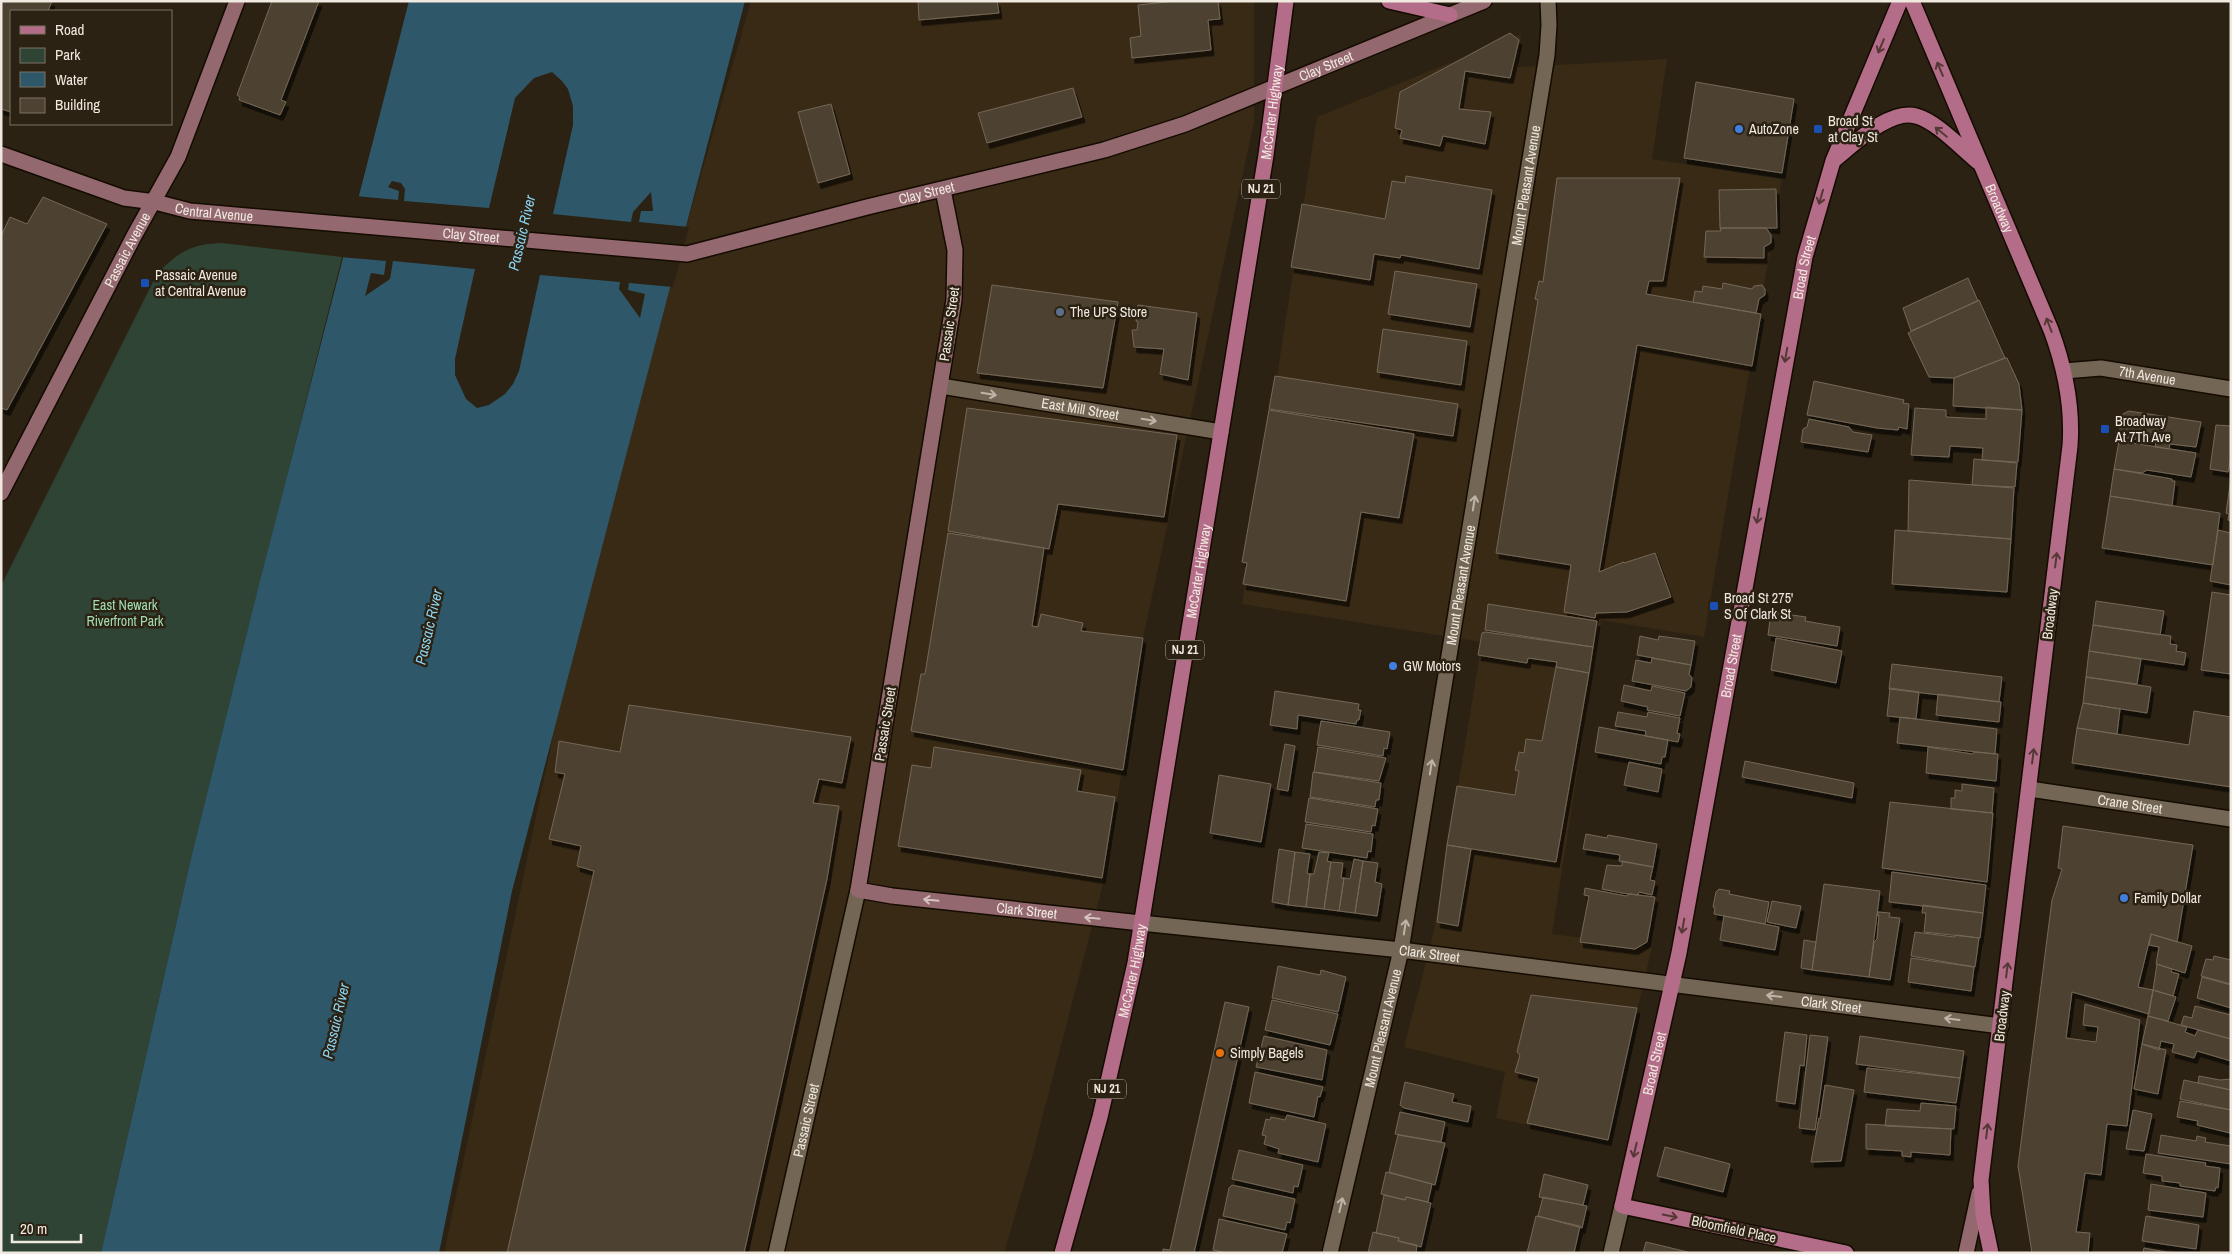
<svg xmlns="http://www.w3.org/2000/svg" width="2232" height="1254" font-family="'Archivo Narrow',sans-serif">
	<defs>
		<filter id="shadow"><feDropShadow dx="3" dy="5.5" stdDeviation="0" flood-color="#0009"/></filter>
	</defs>
	<rect width="100%" height="100%" fill="#2c2213"/>
	<path fill="#392a15" d="M751,1H1254V122L1143,638L1105,876L1032,1157L1004,1253H444L564,684L677,258Z
		M1521,34L1517,67L1667,59L1652,159L1782,179L1704,637L1601,620L1552,934L1652,947L1606,1142L1496,1118L1505,1072L1404,1047L1434,931L1482,642L1242,604L1317,117Z"/>
	<path fill="#2f4435" d="M222,243L342,257L192,854L101,1253H1V586L157,274C178,252 191,244 222,243Z"/>
	<path fill="#2e586a" d="M409,1H745L512,891L439,1253H101L192,854L260,581Z"/>
	<path fill="#2c2213" d="M552,72L562,81L568,89L573,106V125L553,214L631,222L633,212L651,192L653,211H641L639,222L689,227L673,287L629,283L628,290L645,294L640,318L619,289L620,282L540,275L519,371L513,384L505,394L489,405L477,408L466,399L455,375V359L475,269L393,261L390,279L365,296L371,273L384,275L386,261L340,257L355,196L398,200L399,191L388,187L392,181L401,183L405,189L404,201L489,208L515,98L534,78Z"/>
	<path fill="#4e4232" stroke="#746756" filter="url(#shadow)" d="M1,1H52L48,11H11V112L1,109Z
		M272,1H319L281,100L286,102L280,115L239,100L240,97L237,95Z
		M918,1H997L999,13L919,20Z
		M1176,1H1218L1220,19L1208,20L1211,50L1132,58L1130,38L1141,36L1138,5Z
		M1510,33L1519,40L1510,78L1465,71L1459,109L1491,112L1485,144L1443,136L1440,146L1400,138L1402,130L1395,128L1400,92Z
		M1696,82L1794,99L1782,173L1684,158Z
		M1073,88L1082,117L987,143L978,113Z
		M831,104L850,174L818,183L798,112Z
		M1406,176L1492,190L1479,269L1401,255L1400,258L1374,254L1370,280L1291,267L1302,204L1385,219L1392,181L1405,183Z
		M1557,178H1680L1663,281H1649L1646,294L1761,314L1752,366L1637,345L1599,572L1624,562V563L1655,553L1671,597L1627,612L1596,613L1595,618L1564,612L1571,565L1496,553L1538,300L1535,299L1539,281L1543,282Z
		M1776,189L1777,228H1720L1719,190Z
		M43,197L107,224L7,410L1,408V236L10,217L27,224Z
		M1720,228H1766L1771,235V243L1764,247V258L1704,257L1706,231H1721Z
		M1395,271L1477,284L1470,327L1388,314Z
		M1968,278L1978,301L1911,331L1903,308Z
		M1723,283L1752,289L1754,286L1762,285L1765,289V295L1759,299L1756,313L1693,302L1695,291L1702,292L1703,286L1722,289Z
		M992,285L1118,302L1103,388L977,373Z
		M1979,300L2005,358L1954,378L1929,377L1908,333Z
		M1138,305L1197,313L1188,380L1160,374L1164,349L1134,347L1132,330H1137L1138,322L1136,321Z
		M1383,329L1467,341L1461,385L1377,372Z
		M2005,358H2007L2019,384L2022,410L1953,406L1954,378Z
		M1275,376L1458,404L1453,436L1269,409Z
		M1814,381L1904,400L1903,403L1909,404L1907,429L1899,427L1898,430L1877,428L1807,415Z
		M1986,407L2022,410L2018,462L1982,460L1983,448L1950,446L1949,457L1911,455L1915,408L1946,410V417L1986,419Z
		M967,408L1177,435L1164,517L1058,504L1049,549L948,531Z
		M1269,410L1414,434L1399,518L1361,512L1346,601L1243,584L1247,563L1242,562Z
		M2129,411L2201,422L2196,447L2170,444L2169,449L2155,447L2156,442L2119,437L2121,415Z
		M1809,419L1849,427L1853,432L1872,435L1868,452L1801,442L1803,429L1807,427Z
		M2216,425L2231,426V457L2228,472L2210,469Z
		M2119,441L2196,453L2191,477L2147,470L2142,473L2114,469Z
		M1974,459L2017,463L2015,487L1972,485Z
		M2114,469L2172,479V481H2175L2172,506L2110,496Z
		M2231,478V521L2228,520L2229,514L2226,513Z
		M1909,480L2014,488L2011,539L1908,531Z
		M2110,496L2220,513L2213,565L2102,548Z
		M1895,530L2011,539L2007,592L1892,584Z
		M2218,530L2231,533V585L2210,581Z
		M948,533L1044,548L1032,626L1038,627L1041,614L1083,623L1081,631L1143,638L1123,770L911,731L921,674H925Z
		M2212,592L2231,595V674L2201,670Z
		M2096,601L2164,611L2160,635L2093,625Z
		M1488,604L1597,621L1593,647L1485,630Z
		M1771,612L1806,617L1805,621L1840,627L1837,646L1768,635Z
		M2093,625L2171,636L2170,644L2177,645L2176,651L2186,653L2184,665L2089,651Z
		M1485,632L1593,647L1589,673L1556,667L1557,662L1528,658L1527,663L1478,655L1482,633Z
		M1640,636L1658,640L1659,636L1695,641L1691,665L1637,655Z
		M1776,638L1842,651L1836,683L1771,670Z
		M2089,651L2141,659L2137,684L2086,677Z
		M1652,658L1691,665L1689,674L1692,678L1691,687L1686,691L1632,681L1636,660L1651,663Z
		M1892,664L2002,677L1999,702L1889,689Z
		M1556,667L1589,673L1556,862L1447,845L1457,786L1515,795L1519,771L1515,770L1519,752L1524,753L1526,739L1542,741Z
		M2086,677L2151,687L2147,713L2083,703Z
		M1624,685L1651,691L1652,686L1685,693L1680,716L1647,710L1648,707L1621,701Z
		M1890,688L1919,692L1916,719L1887,716Z
		M1275,691L1359,704L1358,710H1361L1359,720H1357L1356,724L1298,715L1297,729L1270,725Z
		M1938,694L2001,702L1999,722L1936,715Z
		M2083,703L2120,709L2117,734L2077,728Z
		M629,705L851,737L842,783L819,779L813,803L839,806L827,879L744,1253H507L594,871L577,866L581,846L549,839L565,774L555,772L559,741L620,752Z
		M2194,711L2231,717V787L2072,763L2077,728L2189,745Z
		M1618,712L1647,717L1648,712L1680,718L1677,733L1680,734L1678,742L1645,736L1646,731L1615,726Z
		M1900,717L1997,729L1995,754L1897,743Z
		M1321,721L1390,732L1387,749L1384,748L1383,756L1317,745Z
		M1599,727L1668,740L1665,757H1662L1661,764L1595,752Z
		M1285,744L1295,746L1288,791L1277,789Z
		M934,747L1081,770L1077,791L1115,797L1102,878L898,846L912,765L931,768Z
		M1318,747L1386,758L1379,781L1314,772Z
		M1928,747L1972,754L1974,752L1998,754L1996,781L1926,773Z
		M1745,761L1854,783L1852,798L1742,777Z
		M1629,762L1662,769L1658,792L1624,785Z
		M1313,772L1381,783L1379,800H1376L1375,807L1310,797Z
		M1219,775L1271,784L1261,842L1210,833Z
		M1962,784L1994,788L1992,813L1951,809V798H1955V790L1962,791Z
		M1309,798L1378,809L1375,826L1372,825L1371,832L1305,822Z
		M1890,802L1993,813L1987,882L1882,868Z
		M1306,824L1373,834L1371,852L1368,851L1367,858L1302,848Z
		M2063,826L2193,845L2177,942L2151,934L2138,987L2153,990L2149,1014L2072,992L2066,1038L2096,1042L2098,1027L2083,1025L2085,1004L2140,1020L2127,1126L2107,1124L2101,1175L2085,1173L2076,1232L2090,1233L2088,1253H2032L2018,1166L2052,900L2062,869L2058,868Z
		M1586,834L1607,838L1608,835L1657,844L1653,867L1619,861L1620,855L1583,849Z
		M1447,845L1471,849L1458,926L1437,922Z
		M1279,849L1295,852L1288,905L1272,902Z
		M1295,852L1310,854L1307,873L1310,874L1306,907L1288,905Z
		M1319,852L1329,853L1327,861L1331,862L1324,909L1306,907L1310,874H1314Z
		M1354,859L1363,861L1355,913L1339,911L1344,878L1350,879Z
		M1363,861L1378,863L1375,882L1382,884L1377,916L1355,913Z
		M1622,861L1653,867L1650,880L1655,881L1652,895L1639,892L1638,895L1622,893L1602,889L1607,865L1622,866Z
		M1331,862L1343,863L1341,878H1344L1339,911L1324,909Z
		M1892,872L1986,885L1983,913L1889,902Z
		M1824,884L1880,891L1869,977L1812,970Z
		M1585,888L1626,896L1629,894L1655,897L1647,942L1635,949L1580,942L1589,896L1584,895Z
		M1719,889L1730,891L1729,894L1769,902L1765,924L1714,914L1715,908L1713,907L1716,892Z
		M1772,901L1801,906L1796,928L1767,922Z
		M1923,905L1983,913L1980,938L1924,932L1926,913H1922Z
		M1878,912L1890,913L1889,917L1900,918L1890,980L1869,977L1874,942L1877,939L1879,915H1877Z
		M1724,916L1779,927L1775,950L1720,940Z
		M1915,932L1954,937L1957,935L1979,938L1975,967L1911,956Z
		M2151,934L2192,946L2185,973L2156,964L2159,947L2149,945Z
		M1804,940L1816,942L1812,970L1801,968Z
		M2214,956L2231,960V984L2201,976L2206,959L2213,960Z
		M1911,958L1974,967L1971,991L1908,982Z
		M2157,964L2172,969L2171,972L2179,974L2173,996L2153,990Z
		M1278,966L1320,975L1321,970L1346,977L1338,1012L1272,998Z
		M2202,977L2231,985V1008L2197,998Z
		M2153,990L2176,997L2168,1021L2148,1016Z
		M1531,995L1637,1008L1608,1140L1527,1123L1539,1078L1515,1072L1520,1055L1517,1052Z
		M1272,1000L1338,1014L1330,1045L1265,1030Z
		M1225,1002L1249,1007L1194,1253H1163V1249L1170,1250Z
		M2195,1006L2231,1015V1039L2181,1025L2184,1016L2192,1018Z
		M2148,1016L2187,1027L2185,1032L2195,1036L2198,1030L2231,1039V1061L2197,1051L2194,1058L2172,1052L2174,1044L2161,1041L2159,1050L2142,1044Z
		M1785,1032L1807,1035L1804,1066L1800,1065L1795,1104L1776,1101Z
		M1810,1035L1828,1037L1815,1130L1799,1128Z
		M1264,1036L1327,1050L1322,1080L1256,1067Z
		M1860,1036L1964,1051L1960,1078L1856,1064Z
		M2142,1044L2166,1050L2158,1094L2134,1089Z
		M1867,1068L1960,1078L1956,1103L1864,1092Z
		M1255,1072L1323,1087L1320,1097L1318,1096L1314,1117L1249,1103Z
		M2199,1076L2220,1080L2231,1079V1090L2198,1083Z
		M2184,1080L2231,1090V1110L2180,1099Z
		M1405,1082L1454,1094L1452,1102L1471,1106L1468,1122L1404,1108L1400,1105Z
		M1825,1085L1854,1090L1841,1161L1811,1162L1819,1118L1820,1119Z
		M2180,1101L2231,1110L2230,1133L2197,1125L2198,1121L2177,1117Z
		M1921,1103L1956,1106L1954,1129L1885,1126L1887,1109L1920,1111Z
		M2133,1110L2152,1114L2144,1151L2126,1149Z
		M1400,1112L1445,1122L1441,1142L1395,1134Z
		M1287,1115L1326,1124L1318,1162L1278,1153L1279,1149L1264,1144L1266,1136L1262,1135L1266,1119L1270,1120L1271,1117L1285,1120Z
		M1866,1124L1951,1129L1950,1155L1911,1152V1157L1902,1156V1151L1866,1149Z
		M1398,1135L1445,1143L1435,1185L1389,1172Z
		M2161,1135L2196,1141L2197,1136L2206,1138L2205,1142L2231,1146V1164L2158,1153Z
		M1665,1147L1730,1164L1723,1192L1657,1176Z
		M1239,1150L1303,1165L1298,1187L1294,1186L1293,1193L1232,1179Z
		M2146,1154L2206,1163L2205,1166L2220,1168L2218,1188L2216,1187L2215,1191L2180,1186V1183L2162,1181V1176L2143,1173Z
		M1386,1172L1432,1184L1428,1202L1406,1197L1405,1200L1381,1194Z
		M1544,1174L1588,1185L1583,1205L1539,1197Z
		M2151,1184L2206,1193L2203,1217L2148,1210Z
		M1232,1185L1295,1199L1290,1223L1287,1222L1285,1230L1223,1216L1229,1188Z
		M1384,1195L1405,1200L1406,1197L1431,1203L1421,1247L1398,1241L1399,1238L1376,1233Z
		M1543,1197L1587,1206L1582,1228L1538,1216Z
		M1536,1216L1580,1226L1574,1253H1527Z
		M2146,1216L2199,1225L2196,1249L2142,1241Z
		M1219,1219L1287,1234L1282,1253H1226L1213,1250Z
		M1373,1232L1399,1238L1398,1241L1417,1245L1416,1253H1368Z
		M1646,1242L1692,1253H1643Z
		M2144,1248L2171,1253H2143Z"/>
	<g fill="none" stroke-linecap="round" stroke-linejoin="round">
		<g stroke="#140b01" stroke-width="18">
			<g id="minor">
				<path id="s1" d="M941,386L1221,432"/>
				<path id="s2" d="M2029,789L2231,819"/>
				<path id="s3" d="M1141,923L1401,950L2001,1026"/>
				<path id="s4" d="M776,1253L858,890"/>
				<path id="s5" d="M1330,1253L1401,950L1547,55L1549,25L1548,1"/>
				<path d="M1611,1253L1622,1206"/>
			</g>
		</g>
		<g stroke="#140b01" stroke-width="18">
			<g id="tertiary">
				<path id="s6" d="M2064,371L2101,368L2231,389"/>
			</g>
		</g>
		<g stroke="#140b01" stroke-width="18">
			<g id="secondary">
				<path id="s7" d="M1,154L124,198L155,202L190,211L687,254L867,207L1104,150L1185,124L1484,1"/>
				<path id="s8" d="M943,190L955,250L954,300L858,890L892,896L1141,923"/>
				<path id="s9" d="M1,493L134,236L178,157L237,1"/>
				<path d="M1966,1253L1979,1193"/>
			</g>
		</g>
		<g stroke="#140b01" stroke-width="18">
			<g id="primary">
				<path d="M1389,1L1450,15"/>
				<path id="s10" d="M1912,1L2051,330C2065,368 2073,405 2070,446L1981,1180L1983,1215L1991,1253"/>
				<path d="M1834,160C1853,145 1890,108 1916,116C1936,121 1961,148 1978,162"/>
				<path id="s11" d="M1062,1253L1100,1117L1135,963L1266,155L1286,1"/>
				<path id="s12" d="M1846,1253L1622,1206L1679,953L1805,257L1833,161L1900,1"/>
			</g>
		</g>
		<use href="#minor" stroke="#736655" stroke-width="15"/>
		<use href="#tertiary" stroke="#736655" stroke-width="15"/>
		<use href="#secondary" stroke="#93696f" stroke-width="15"/>
		<use href="#primary" stroke="#b46d89" stroke-width="15"/>
	</g>
	<defs><path id="oneway-shaft" d="M-6 0H5M1.5-3L5.5 0L1.5 3" fill="none" stroke-width="1.6" stroke-linecap="round" stroke-linejoin="round" transform="scale(1.25)"/></defs>
	<g stroke="#553836">
		<use href="#oneway-shaft" transform="translate(1881 46) rotate(113)"/>
		<use href="#oneway-shaft" transform="translate(1940 69) rotate(-113)"/>
		<use href="#oneway-shaft" transform="translate(1941 132) rotate(-141)"/>
		<use href="#oneway-shaft" transform="translate(1821 197) rotate(106)"/>
		<use href="#oneway-shaft" transform="translate(2049 325) rotate(-111)"/>
		<use href="#oneway-shaft" transform="translate(1786 355) rotate(100)"/>
		<use href="#oneway-shaft" transform="translate(1758 516) rotate(100)"/>
		<use href="#oneway-shaft" transform="translate(2056 560) rotate(-83)"/>
		<use href="#oneway-shaft" transform="translate(2033 756) rotate(-83)"/>
		<use href="#oneway-shaft" transform="translate(1683 926) rotate(100)"/>
		<use href="#oneway-shaft" transform="translate(2007 970) rotate(-83)"/>
		<use href="#oneway-shaft" transform="translate(1987 1131) rotate(-83)"/>
		<use href="#oneway-shaft" transform="translate(1635 1150) rotate(103)"/>
		<use href="#oneway-shaft" transform="translate(1670 1216) rotate(12)"/>
	</g>
	<g stroke="#beb5a8">
		<use href="#oneway-shaft" transform="translate(989 394) rotate(9)"/>
		<use href="#oneway-shaft" transform="translate(1149 420) rotate(9)"/>
		<use href="#oneway-shaft" transform="translate(1474 503) rotate(-81)"/>
		<use href="#oneway-shaft" transform="translate(1431 767) rotate(-81)"/>
		<use href="#oneway-shaft" transform="translate(1405 927) rotate(-81)"/>
		<use href="#oneway-shaft" transform="translate(1774 996) rotate(-173)"/>
		<use href="#oneway-shaft" transform="translate(1952 1019) rotate(-173)"/>
		<use href="#oneway-shaft" transform="translate(1341 1205) rotate(-77)"/>
	</g>
	<g stroke="#d4c3bd">
		<use href="#oneway-shaft" transform="translate(931 900) rotate(-174)"/>
		<use href="#oneway-shaft" transform="translate(1092 918) rotate(-174)"/>
	</g>
	<g fill="#3f7fe0" stroke="#2c2213" stroke-width="2">
		<circle cx="1739" cy="129" r="5"/>
		<circle cx="1393" cy="666" r="5"/>
		<circle cx="2124" cy="898" r="5"/>
	</g>
	<g fill="#1a4fb4" stroke="#2c2213" stroke-width="2">
		<rect x="1813" y="124" width="10" height="10" rx="2.5"/>
		<rect x="140" y="278" width="10" height="10" rx="2.5"/>
		<rect x="2100" y="424" width="10" height="10" rx="2.5"/>
		<rect x="1709" y="601" width="10" height="10" rx="2.5"/>
	</g>
	<circle fill="#5c6f8a" stroke="#2c2213" stroke-width="2" cx="1060" cy="312" r="5"/>
	<circle fill="#e8710a" stroke="#2c2213" stroke-width="2" cx="1220" cy="1053" r="5"/>
	<g text-anchor="middle" stroke-width="5" stroke-linejoin="round" paint-order="stroke">
		<g fill="#2c2213" stroke="#b5ada2" stroke-width="1">
			<rect x="1242" y="179.5" width="38" height="19" rx="4"/>
			<rect x="1166" y="640.5" width="38" height="19" rx="4"/>
			<rect x="1088" y="1079.5" width="38" height="19" rx="4"/>
		</g>
		<g font-size="12" font-weight="bold" fill="#f0e9df">
			<text x="1261" y="193">NJ 21</text>
			<text x="1185" y="654">NJ 21</text>
			<text x="1107" y="1093">NJ 21</text>
		</g>
		<g font-size="14" fill="#f0e9df" stroke="#2c2213">
			<text dy="5" stroke="none"><textPath href="#s7" startOffset="1364">Clay Street</textPath></text>
			<text dy="5" stroke="none"><textPath href="#s11" startOffset="1161">McCarter Highway</textPath></text>
			<text dy="5" stroke="none"><textPath href="#s5" startOffset="1086">Mount Pleasant Avenue</textPath></text>
			<text dy="5" stroke="none"><textPath href="#s7" startOffset="944">Clay Street</textPath></text>
			<text dy="5" stroke="none"><textPath href="#s10" startOffset="225">Broadway</textPath></text>
			<text dy="5" stroke="none"><textPath href="#s7" startOffset="222">Central Avenue</textPath></text>
			<text dy="5" stroke="none"><textPath href="#s7" startOffset="480">Clay Street</textPath></text>
			<text dy="5" stroke="none"><textPath href="#s9" startOffset="274">Passaic Avenue</textPath></text>
			<text dy="5" stroke="none"><textPath href="#s12" startOffset="1185">Broad Street</textPath></text>
			<text transform="translate(949 324) rotate(-82)" y="5">Passaic Street</text>
			<text dy="5" stroke="none"><textPath href="#s6" startOffset="84">7th Avenue</textPath></text>
			<text dy="5" stroke="none"><textPath href="#s1" startOffset="141">East Mill Street</textPath></text>
			<text dy="5" stroke="none"><textPath href="#s11" startOffset="696">McCarter Highway</textPath></text>
			<text dy="5" stroke="none"><textPath href="#s5" startOffset="681">Mount Pleasant Avenue</textPath></text>
			<text transform="translate(2050 614) rotate(-83)" y="5">Broadway</text>
			<text dy="5" stroke="none"><textPath href="#s12" startOffset="780">Broad Street</textPath></text>
			<text transform="translate(885 724) rotate(-81)" y="5">Passaic Street</text>
			<text dy="5" stroke="none"><textPath href="#s2" startOffset="102">Crane Street</textPath></text>
			<text dy="5" stroke="none"><textPath href="#s8" startOffset="879">Clark Street</textPath></text>
			<text dy="5" stroke="none"><textPath href="#s3" startOffset="290">Clark Street</textPath></text>
			<text dy="5" stroke="none"><textPath href="#s11" startOffset="291">McCarter Highway</textPath></text>
			<text dy="5" stroke="none"><textPath href="#s3" startOffset="695">Clark Street</textPath></text>
			<text transform="translate(2002 1016) rotate(-83)" y="5">Broadway</text>
			<text dy="5" stroke="none"><textPath href="#s5" startOffset="231">Mount Pleasant Avenue</textPath></text>
			<text dy="5" stroke="none"><textPath href="#s12" startOffset="375">Broad Street</textPath></text>
			<text dy="5" stroke="none"><textPath href="#s4" startOffset="136">Passaic Street</textPath></text>
			<text transform="translate(1734 1229) rotate(12)" y="5">Bloomfield Place</text>
		</g>
		<g font-size="14" fill="#f0e9df" stroke="#2c2213" text-anchor="start">
			<text x="1828" y="126">Broad St<tspan x="1828" dy="16">at Clay St</tspan></text>
			<text x="1749" y="134">AutoZone</text>
			<text x="155" y="280">Passaic Avenue<tspan x="155" dy="16">at Central Avenue</tspan></text>
			<text x="1070" y="317">The UPS Store</text>
			<text x="2115" y="426">Broadway<tspan x="2115" dy="16">At 7Th Ave</tspan></text>
			<text x="1724" y="603">Broad St 275'<tspan x="1724" dy="16">S Of Clark St</tspan></text>
			<text x="1403" y="671">GW Motors</text>
			<text x="2134" y="903">Family Dollar</text>
			<text x="1230" y="1058">Simply Bagels</text>
		</g>
		<g font-size="14" fill="#a0ddb3" stroke="#2c2213">
			<text x="125" y="610">East Newark<tspan x="125" dy="16">Riverfront Park</tspan></text>
		</g>
		<g font-size="15" font-style="italic" fill="#8ad3f3" stroke="#2c2213">
			<text transform="translate(522 233) rotate(-77)" y="5">Passaic River</text>
			<text transform="translate(429 627) rotate(-77)" y="5">Passaic River</text>
			<text transform="translate(336 1021) rotate(-77)" y="5">Passaic River</text>
		</g>
	</g>
	<rect width="2232" height="1254" fill="none" stroke="#f0e9df" stroke-width="5"/>
	<rect x="10" y="10" width="162" height="115" fill="#2c2213" stroke="#7a7265"/>
	<rect x="20" y="26" width="25" height="8" fill="#b46d89" stroke="#7a7265"/>
	<text x="55" y="35" font-size="15" fill="#f0e9df">Road</text>
	<rect x="20" y="48" width="25" height="15" fill="#2f4435" stroke="#7a7265"/>
	<text x="55" y="60" font-size="15" fill="#f0e9df">Park</text>
	<rect x="20" y="72" width="25" height="15" fill="#2e586a" stroke="#7a7265"/>
	<text x="55" y="85" font-size="15" fill="#f0e9df">Water</text>
	<rect x="20" y="98" width="25" height="15" fill="#4e4232" stroke="#7a7265"/>
	<text x="55" y="110" font-size="15" fill="#f0e9df">Building</text>
	<path d="M12 1234v8h69v-8" fill="none" stroke="#f0e9df" stroke-width="2.5"/>
	<text x="20" y="1234" font-size="15" fill="#f0e9df" stroke="#2c2213" stroke-width="4" paint-order="stroke">20 m</text>
</svg>
